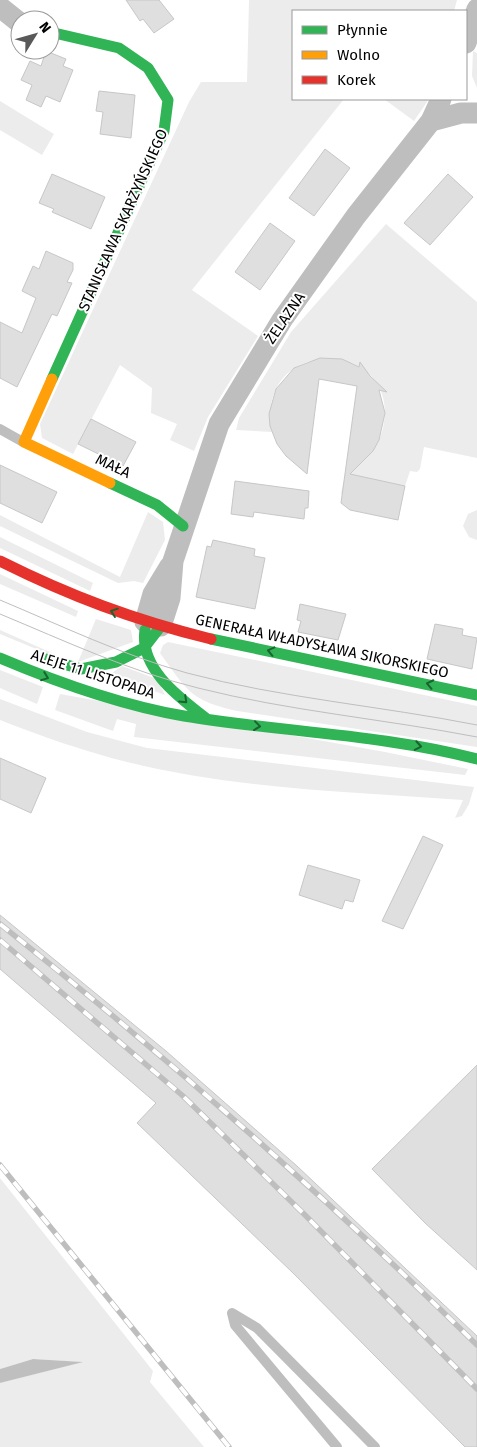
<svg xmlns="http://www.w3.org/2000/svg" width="477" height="1447" font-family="'Fira Sans',sans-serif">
	<rect width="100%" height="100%" fill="#fff"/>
	<path fill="#ececec" d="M249,0H457L454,11H293V99H344L192,290L258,336L208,417L194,451L170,440L177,424L151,413L152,388L120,365L73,454L42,438L40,424L189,102L201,82H247Z
		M473,51L477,53V88L472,76Z
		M384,99H429L414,121Z
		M0,101L54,134L42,155L0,130Z
		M386,224L477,302V458L424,447L420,469L417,472L410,471L405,486L360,498L341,494L346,470C366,460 381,446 384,422C397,338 254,334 272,432L236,430L239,418L291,332Z
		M477,510V540L469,537L463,526L468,514Z
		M148,512L163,522L165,540L143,583L134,581L118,583L0,526V515L120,577Z
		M0,537L93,583L90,591L0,548Z
		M0,574L78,611L76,617L0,584Z
		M96,619L131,630L133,642L78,662Z
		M0,630L59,656L58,658L0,634Z
		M168,642L477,706V747L237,711C189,700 187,690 160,653L163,645Z
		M122,666L157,679L165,695L109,675Z
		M0,670L43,687L37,704L0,688Z
		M60,694L385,752L468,769L465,775L134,737L136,724L117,719L113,731L55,710Z
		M0,699L87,732L147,748L474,787L469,804L462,816L455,818L463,800C351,792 236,789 127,762C83,751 41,736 0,720Z
		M0,1178L153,1371L150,1382L204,1447H0V1383L81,1362L33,1359L0,1369Z"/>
	<path fill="#bfbfbf" d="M33,1359L83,1362L0,1383V1369Z"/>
	<path fill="#dfdfdf" stroke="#c7c7c7" d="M126,0H159L174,19L154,33L143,19L140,21Z
		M46,51L66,59L63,66L73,70L60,102L46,96L41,107L26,100L32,85L21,80L30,61L41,66Z
		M99,91L135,95L131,138L100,134L103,112L96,111Z
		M325,149L350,168L314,216L289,198Z
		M52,174L105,197L91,229L52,212L54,209L39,203Z
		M448,174L473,197L430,245L404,223Z
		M270,223L295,241L260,290L235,272Z
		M46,251L73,263V270L67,282L72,283L57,316L52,314L17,387L0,378V322L22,333L36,298L22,291L33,266L39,269Z
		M320,358L342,359L359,367L360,362L370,376L387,392L379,390L385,413L379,440L373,451L350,474L405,486L398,520L350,510L341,503L357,386L319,379L307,474L286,456L277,444L270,426L269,414L276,389L294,368Z
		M91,419L136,442L123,466L78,444Z
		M0,465L57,492L42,523L0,503Z
		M235,481L309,491L308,508H305L304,519L254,512L253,517L231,514Z
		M213,540L255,549L254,556L265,558L255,609L196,597L207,546L211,547Z
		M300,604L346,614L338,640L298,632L301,621L297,620Z
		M435,624L463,629L462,635L477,638L472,669L427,659Z
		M0,758L46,778L31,813L0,799Z
		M423,836L443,845L403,929L382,921Z
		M308,865L360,880L353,902L345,900L342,909L299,895Z
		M0,915L166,1051L297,1166L477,1336V1447H465L293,1273L137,1123L156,1103L0,969Z
		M477,1065V1270L425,1223L372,1169Z"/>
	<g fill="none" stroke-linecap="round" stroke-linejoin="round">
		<path stroke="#bebebe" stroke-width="10" d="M0,429L23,442
			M337,1447L235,1325L232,1313L257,1328L375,1447"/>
		<path stroke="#bebebe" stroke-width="21" d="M0,7L20,23
			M466,43L477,9
			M431,121L461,113H477
			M145,622L153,594L170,566
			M161,626L170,598L173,561L219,424L282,320L356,216L431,121L441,99"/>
		<path stroke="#30b455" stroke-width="11" d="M50,32L119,48L148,68L168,100L164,131L52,379
			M110,483L157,505L183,526
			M145,630C139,669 180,698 207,719
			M211,639L477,695
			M0,658C59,683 120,705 184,716C282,732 381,734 477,759
			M46,659L81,669L116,662L144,648L161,626"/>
		<path stroke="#ff9f0a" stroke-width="11" d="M52,379L24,442L110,483"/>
		<path stroke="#e5322d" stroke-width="11" d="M0,561C70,596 134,620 211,639"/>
		<path stroke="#bebebe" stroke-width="1" d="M0,600C62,626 122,655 187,673C281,698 381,706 477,725
			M0,614C65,641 129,671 198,688C289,711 384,719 477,737"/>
		<g stroke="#bebebe" stroke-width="5.5">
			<path id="rail" d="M0,924C166,1056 326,1197 477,1345
				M0,940L183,1096L305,1215L477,1389
				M0,1165L229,1447"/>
		</g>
		<use href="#rail" stroke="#fff" stroke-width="4" stroke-dasharray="11" stroke-linecap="butt"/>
	</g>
	<defs><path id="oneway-chevron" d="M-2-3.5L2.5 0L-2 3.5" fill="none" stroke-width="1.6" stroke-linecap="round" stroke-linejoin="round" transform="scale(1.25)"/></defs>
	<g stroke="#1a632f">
		<use href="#oneway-chevron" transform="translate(114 612) rotate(-161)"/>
		<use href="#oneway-chevron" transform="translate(271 651) rotate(-167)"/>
		<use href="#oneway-chevron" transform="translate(45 677) rotate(21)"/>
		<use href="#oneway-chevron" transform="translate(430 684) rotate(-168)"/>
		<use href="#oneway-chevron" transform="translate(184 700) rotate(44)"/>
		<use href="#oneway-chevron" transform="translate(257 726) rotate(7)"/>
		<use href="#oneway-chevron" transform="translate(418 746) rotate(10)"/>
	</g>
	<g text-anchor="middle" stroke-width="4" stroke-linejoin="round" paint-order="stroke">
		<g font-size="15" fill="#000" stroke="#fff">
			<text transform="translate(123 220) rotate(-66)" y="5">STANISŁAWA SKARŻYŃSKIEGO</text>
			<text transform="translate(285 318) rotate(-56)" y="5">ŻELAZNA</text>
			<text transform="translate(113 466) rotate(25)" y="5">MAŁA</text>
			<text transform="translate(322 646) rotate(12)" y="5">GENERAŁA WŁADYSŁAWA SIKORSKIEGO</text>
			<text transform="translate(93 674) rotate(18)" y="5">ALEJE 11 LISTOPADA</text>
		</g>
	</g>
	<rect x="292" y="10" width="175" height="90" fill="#ffffff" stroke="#999999"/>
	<rect x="302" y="26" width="25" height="8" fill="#30b455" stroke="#999999"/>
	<text x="337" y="35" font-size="15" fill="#000000">Płynnie</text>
	<rect x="302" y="51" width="25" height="8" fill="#ff9f0a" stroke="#999999"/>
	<text x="337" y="60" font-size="15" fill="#000000">Wolno</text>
	<rect x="302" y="76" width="25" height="8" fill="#e5322d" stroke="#999999"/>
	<text x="337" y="85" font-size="15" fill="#000000">Korek</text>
	<g transform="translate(35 35) rotate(53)"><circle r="24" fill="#ffffff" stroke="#999999"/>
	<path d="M0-4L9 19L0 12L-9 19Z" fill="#595959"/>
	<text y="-8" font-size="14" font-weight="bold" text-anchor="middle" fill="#000000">N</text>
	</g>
</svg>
